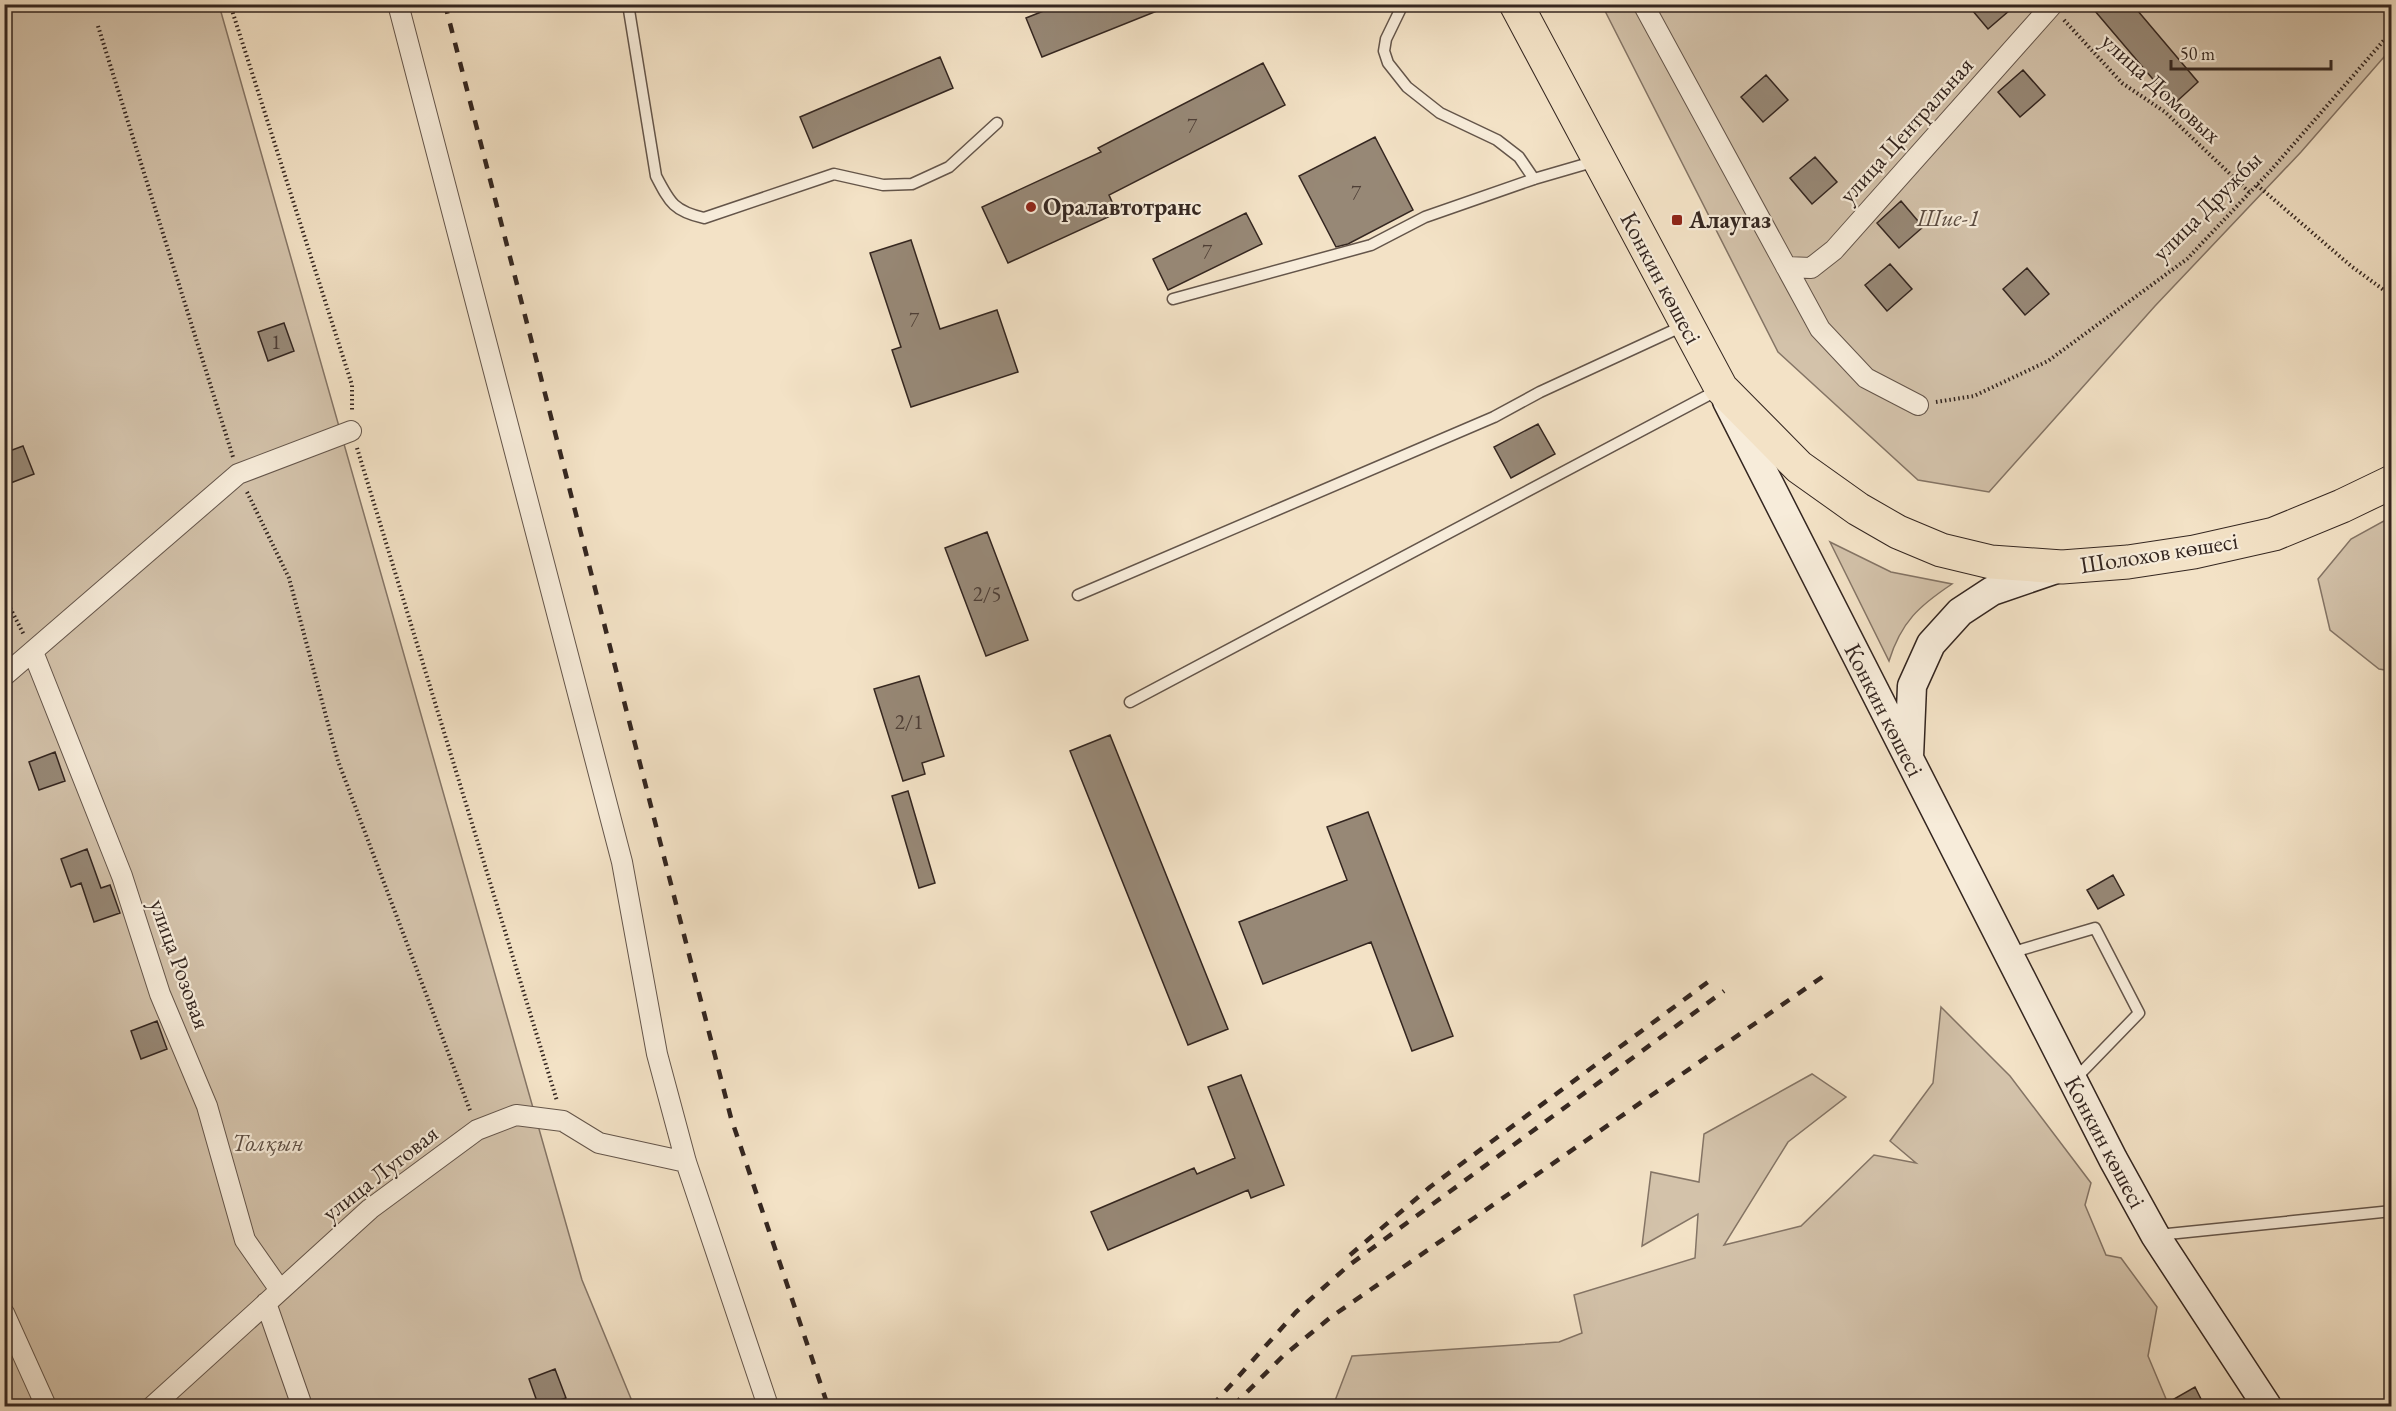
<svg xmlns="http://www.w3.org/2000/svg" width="2396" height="1411" font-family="'EB Garamond',serif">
	<rect width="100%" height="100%" fill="#f3e2c6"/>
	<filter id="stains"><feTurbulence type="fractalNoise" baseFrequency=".00333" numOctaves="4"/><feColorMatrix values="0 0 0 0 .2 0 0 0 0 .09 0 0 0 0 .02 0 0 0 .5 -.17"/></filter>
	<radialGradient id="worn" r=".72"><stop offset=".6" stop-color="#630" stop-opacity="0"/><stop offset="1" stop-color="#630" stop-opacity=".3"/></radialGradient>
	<path fill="#d3c2aa" stroke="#847465" stroke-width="1.5" d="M5,5H219L582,1280L634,1406H5Z
		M1602,5H2391V49L2301,152L2155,306L1989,492L1918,480L1778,352Z
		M2391,517V671L2379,669L2330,630L2318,579L2351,539Z
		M1830,542L1891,572L1952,584C1919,606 1901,622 1889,661Z
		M1941,1007L2010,1076L2091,1183L2085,1205L2106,1255L2121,1258L2157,1307L2148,1356L2169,1406H1333L1352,1356L1559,1342L1582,1333L1574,1295L1695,1258L1698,1214L1642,1246L1651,1172L1699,1182L1704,1134L1812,1074L1846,1097L1788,1142L1724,1245L1801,1226L1874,1155L1916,1163L1890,1141L1933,1083Z"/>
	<path fill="#978876" stroke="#342620" stroke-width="1.5" d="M1061,4H1172V5L1042,57L1026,18Z
		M1967,4H2017L1988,29Z
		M2089,4H2132L2198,82L2174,104Z
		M940,57L953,88L813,148L800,117Z
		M1263,63L1285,105L1109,195L1117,213L1008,263L982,207L1101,152L1098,148Z
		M2023,70L2045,95L2020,117L1998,92Z
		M1766,75L1788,100L1763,122L1741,97Z
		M1375,137L1413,210L1348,244L1336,247L1299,176Z
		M1815,157L1837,182L1812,204L1790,178Z
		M1901,201L1923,227L1899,248L1877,223Z
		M1246,213L1262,244L1168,290L1153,259Z
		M911,240L940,329L997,310L1018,372L911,407L892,350L901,347L870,253Z
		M1890,264L1912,289L1887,311L1865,285Z
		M2027,268L2049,294L2025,315L2003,289Z
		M284,323L294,351L268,361L258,332Z
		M1538,424L1555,454L1511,478L1494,447Z
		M23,446L34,474L8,484L4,474V453Z
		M987,532L1028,640L986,656L945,548Z
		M919,676L944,756L922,763L925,774L903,781L874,689Z
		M1110,735L1228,1029L1188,1045L1070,751Z
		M55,752L65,781L39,790L29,762Z
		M908,791L935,883L919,888L892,796Z
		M1368,812L1453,1036L1412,1051L1371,942L1263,984L1239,922L1347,880L1327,827Z
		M87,849L101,888L110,885L120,913L94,922L81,883L71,887L61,859Z
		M2113,875L2124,895L2098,909L2087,890Z
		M157,1021L167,1049L141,1059L131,1031Z
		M1241,1075L1284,1185L1251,1198L1248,1190L1108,1250L1091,1212L1194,1168L1197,1174L1235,1158L1208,1087Z
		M555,1369L566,1398L539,1407L529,1379Z
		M2195,1387L2205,1407H2160Z"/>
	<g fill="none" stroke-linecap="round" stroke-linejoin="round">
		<g stroke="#64554a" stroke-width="13">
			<path id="service" d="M628,4L656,176C670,203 674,211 704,218L834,174L883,185L912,184L949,167L997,123
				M1403,4L1386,39L1384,51L1388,63L1407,87L1440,113L1497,140L1519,157L1534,179
				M1173,299L1371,245L1425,217L1534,179L1596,161
				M1078,595L1494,417L1540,392L1683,326
				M1130,702L1718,390
				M2010,953L2095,928L2139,1013L2075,1079
				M2158,1235L2392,1211"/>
		</g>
		<g stroke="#64554a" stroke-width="22">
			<path id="minor" d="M398,4L622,862L657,1054L686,1162L768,1406
				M1643,4L1820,329L1866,378L1918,405
				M1786,267L1811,268L1834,250L2053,4
				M33,652L122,876L160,994L207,1106L245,1240L280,1290
				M4,676L238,474L351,431
				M266,1303L302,1406
				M4,1313L46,1406
				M153,1406L370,1209L477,1130L516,1115L563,1121L599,1143L686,1162"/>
		</g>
		<g stroke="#342620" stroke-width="31">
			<path id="secondary" d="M1727,401L2113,1159L2155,1235L2267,1406
				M1909,757L1912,686L1931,644L1960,612L1992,591L2059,568"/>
		</g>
		<g stroke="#342620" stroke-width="35">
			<path id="trunk" d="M1516,4L1721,388L1799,467L1858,509L1898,532L1941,550L1991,562L2062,567L2128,562L2194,552L2274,534L2342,506L2392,482"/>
		</g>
		<path stroke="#342620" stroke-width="4" stroke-dasharray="1.5 3" stroke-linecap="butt" d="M230,4L352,385V411
			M2384,4L2392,12
			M2064,20L2122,83L2165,112L2249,192
			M98,26L233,457
			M2257,185L2351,266L2392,296
			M1936,402L1974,396L2048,361L2187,259L2272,169L2392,31
			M357,448L557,1101
			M247,492L289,578L338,761L471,1113
			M4,596L24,635"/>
		<use href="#service" stroke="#f7ecda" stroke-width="10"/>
		<use href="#minor" stroke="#f7ecda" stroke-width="20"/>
		<use href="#secondary" stroke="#f7ecda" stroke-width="28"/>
		<use href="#trunk" stroke="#f3e2c6" stroke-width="33"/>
		<path stroke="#342620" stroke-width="4.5" stroke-dasharray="10 10" stroke-linecap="butt" d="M445,4L731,1118L828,1406
			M1350,1255L1430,1187L1712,979
			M1212,1406L1296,1312L1348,1266L1724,991
			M1233,1406L1283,1356L1331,1317L1828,973"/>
	</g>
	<g fill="#8f2418" stroke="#f7ecda" stroke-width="2">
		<circle cx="1031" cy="207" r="6"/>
		<rect x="1671" y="214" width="12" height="12" rx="3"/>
	</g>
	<g text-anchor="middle" stroke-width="4.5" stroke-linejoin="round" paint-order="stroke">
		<g font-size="21" fill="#4d3e36">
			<text x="1192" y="133">7</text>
			<text x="1356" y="200">7</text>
			<text x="1207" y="259">7</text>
			<text x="914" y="327">7</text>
			<text x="276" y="349">1</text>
			<text x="987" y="601">2/5</text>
			<text x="909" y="729">2/1</text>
		</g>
		<g font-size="24" fill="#342620" stroke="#f7ecda">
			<text transform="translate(2161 88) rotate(42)" y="8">улица Домовых</text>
			<text transform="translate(1906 130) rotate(-48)" y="8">улица Центральная</text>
			<text transform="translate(2207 206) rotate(-45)" y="8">улица Дружбы</text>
			<text transform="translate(1661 278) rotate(62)" y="8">Конкин көшесі</text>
			<text transform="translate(2159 553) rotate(-9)" y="8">Шолохов көшесі</text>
			<text transform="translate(1884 710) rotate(63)" y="8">Конкин көшесі</text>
			<text transform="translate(180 964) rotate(70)" y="8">улица Розовая</text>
			<text transform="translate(2105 1142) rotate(62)" y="8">Конкин көшесі</text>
			<text transform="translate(380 1173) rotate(-38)" y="8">улица Луговая</text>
		</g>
		<g font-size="24" font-weight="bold" fill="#342620" stroke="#f7ecda" text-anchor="start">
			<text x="1043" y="215">Оралавтотранс</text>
			<text x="1689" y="228">Алаугаз</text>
		</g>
		<g font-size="24" font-style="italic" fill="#5c4d42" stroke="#f7ecda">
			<text x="1948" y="226">Шие-1</text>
			<text x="268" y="1151">Толқын</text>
		</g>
	</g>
	<rect width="2396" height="1411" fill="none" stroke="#f3e2c6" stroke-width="24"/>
	<rect x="6" y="6" width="2384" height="1399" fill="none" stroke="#342620" stroke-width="3"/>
	<rect x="12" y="12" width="2372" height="1387" fill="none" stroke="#342620" stroke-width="1.5"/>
	<path d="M2171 60v9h160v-9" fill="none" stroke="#342620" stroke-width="3"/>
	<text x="2180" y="60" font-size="18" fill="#342620" stroke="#f7ecda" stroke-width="4.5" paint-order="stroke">50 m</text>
	<rect width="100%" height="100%" filter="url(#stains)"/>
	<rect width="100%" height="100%" fill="url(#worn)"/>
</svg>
